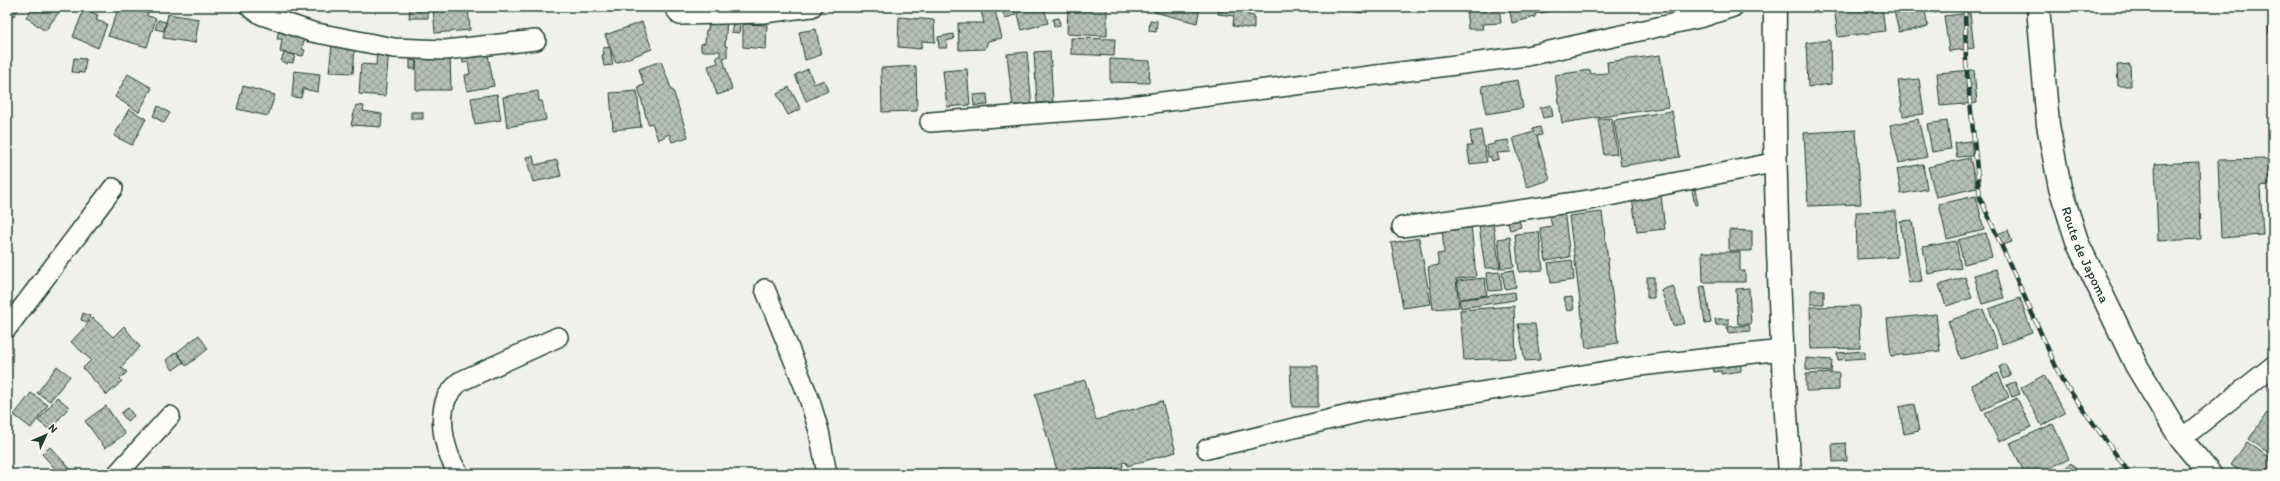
<svg xmlns="http://www.w3.org/2000/svg" width="2280" height="481" font-family="Itim,sans-serif">
	<defs>
		<pattern id="building-cross-hatch" width="8" height="8" patternUnits="userSpaceOnUse"><rect width="8" height="8" fill="#b6bfb8"/><path d="M0 0l8 8M0 8l8-8" fill="none" stroke="#939c96"/></pattern>
	</defs>
	<rect width="100%" height="100%" fill="#f0f1eb"/>
	<filter id="ink" filterUnits="userSpaceOnUse"><feTurbulence type="fractalNoise" baseFrequency=".025" numOctaves="2"/><feDisplacementMap in="SourceGraphic" scale="8" xChannelSelector="R" yChannelSelector="G"/><feConvolveMatrix kernelMatrix="1 2 1 2 8 2 1 2 1" color-interpolation-filters="sRGB"/></filter>
	<g filter="url(#ink)">
		<path fill="url(#building-cross-hatch)" stroke="#1f3d34" d="M7,7H19L14,16L7,12Z
			M33,7H61L62,8L45,31L26,17Z
			M119,7L148,13L147,16L156,18L147,47L108,36Z
			M410,7H428V18H409Z
			M433,7H468L470,30L435,33Z
			M505,7H513L514,12H505Z
			M980,7H994L1002,38L988,41L985,49L959,50L958,23H984Z
			M1001,7H1014L1016,14L1005,19Z
			M1016,7H1044L1048,23L1022,30Z
			M1068,7H1107V36L1067,34Z
			M1155,7H1200L1197,23L1154,12Z
			M1219,7H1249L1248,15L1254,16V29L1233,26L1234,16L1218,14Z
			M1349,7H1363L1362,13L1351,11L1352,7Z
			M1466,7H1499L1501,23L1482,24L1483,29H1468Z
			M1509,7H1550L1551,11L1535,14V17L1512,23Z
			M1560,7H1583L1560,11Z
			M1834,7H1882L1885,31L1838,37Z
			M1893,7H1965L1934,13V10L1925,11L1928,27L1899,32Z
			M84,9L98,15L96,20L107,24L98,48L73,37Z
			M1970,13L1974,48L1949,51L1944,16Z
			M168,14L199,19L195,43L163,38Z
			M709,17L727,19L725,46H727V57L723,58L732,90L717,95L708,66L718,63L716,57L720,56V51H701V44L705,43L706,30H708Z
			M899,17L934,20L935,42L922,41L921,49L898,47Z
			M1059,18L1060,26L1054,27L1053,19Z
			M158,20L166,22L164,31L155,29Z
			M1150,20L1157,21L1156,32L1149,31Z
			M642,22L652,49L616,63L605,35Z
			M733,24L740,26L739,33L731,32Z
			M743,24L767,25L766,49L743,47Z
			M2268,28H2273V34H2269Z
			M279,29L305,34L302,49L305,50L303,56L280,52L282,39H277Z
			M816,29L821,55L805,60L799,32Z
			M953,34L954,39L946,41L947,48H939L938,37Z
			M1071,38L1115,39L1114,56L1071,54Z
			M1830,40L1831,84L1808,87L1806,43Z
			M332,44L355,47L353,73L329,72Z
			M610,47L613,65L604,66L602,55H604L603,48Z
			M377,49L389,50L385,96L359,94L361,64L376,65Z
			M1050,51L1053,102L1037,103L1034,52Z
			M1027,52L1032,106L1013,108L1007,54Z
			M284,53L295,55L293,63L288,62L287,64L281,61Z
			M416,53H450L451,90H416Z
			M470,54L471,58L488,55L494,86L467,91L465,75L470,74L468,62L463,63L462,56Z
			M1660,55L1668,107L1562,123L1555,75L1590,70L1591,74L1608,73L1607,62Z
			M74,58L86,59L84,73L72,72Z
			M1110,59L1150,61L1149,83L1110,82Z
			M410,60L416,61V69H410Z
			M661,61L672,91L673,90L688,137L672,142L669,134L658,140L652,123L648,124L638,87L644,85L639,69Z
			M2130,64L2131,86H2118L2117,65Z
			M916,66L917,111L882,112L881,68Z
			M808,69L814,84L824,80L828,91L806,101L795,75Z
			M967,69L970,105L947,107L943,71Z
			M1974,70L1977,103L1940,106L1937,73Z
			M294,71L320,74L318,92L303,89L301,98L292,97Z
			M128,74L152,88L139,112L115,97Z
			M1919,79L1924,114L1903,116L1898,81Z
			M1518,80L1523,108L1486,114L1482,86Z
			M243,86L275,95L268,116L237,109Z
			M789,87L801,109L788,115L777,94Z
			M538,91L539,101H542L546,120L507,127L503,97Z
			M637,91L641,127L613,130L610,93Z
			M497,94L501,120L475,124L471,98Z
			M987,94L988,105L974,106L973,95Z
			M356,105L364,106L363,111L382,114L381,127L351,125Z
			M1551,105L1553,116L1543,118L1540,108Z
			M158,106L170,113L164,123L153,116Z
			M129,109L146,119L132,145L114,136Z
			M1672,111L1680,157L1621,166L1614,120Z
			M411,112H423V119H411Z
			M1612,118L1617,154L1604,155L1598,119Z
			M1918,119L1927,157L1899,163L1890,125Z
			M1947,121L1951,149L1932,152L1927,124Z
			M1540,127L1542,135L1537,136L1550,180L1527,187L1513,138L1534,132L1532,129Z
			M1481,130L1487,162L1470,164L1467,146H1472L1470,132Z
			M1856,130L1861,204L1808,206L1804,133Z
			M1508,140L1511,152L1497,153L1499,159L1492,161L1491,157H1488L1486,146L1494,144V142Z
			M1971,141L1973,156L1957,157L1955,143Z
			M533,156L535,165L557,160L561,176L533,182L526,157Z
			M1970,158L1977,188L1936,197L1928,167Z
			M2268,159L2269,185L2260,186L2263,235L2221,238L2218,160Z
			M2199,162L2201,239L2158,241L2155,164Z
			M1923,164L1927,189L1901,194L1897,169Z
			M1691,185H1694L1698,204L1695,205Z
			M1660,188L1665,229L1637,232L1631,191Z
			M1976,196L1984,230L1947,239L1939,204Z
			M1564,210L1570,257L1546,261L1540,228L1552,226L1549,212Z
			M1896,211L1897,257L1857,259L1856,212Z
			M1602,212L1618,343L1586,348L1569,216Z
			M1518,217L1521,227L1510,230L1507,219Z
			M1912,220L1922,281L1909,283L1900,221Z
			M1471,224L1476,277L1456,279L1459,307L1433,309L1428,267L1439,265L1437,254L1444,253L1442,226Z
			M1493,224L1500,268H1485L1479,226Z
			M1729,230L1752,231V251H1729Z
			M2008,230L2012,242L2000,246L1997,234Z
			M1539,232L1543,270L1519,272L1515,234Z
			M1986,233L1992,257L1964,264L1958,240Z
			M1510,237L1514,267L1501,268L1498,239Z
			M1419,238L1431,304L1403,308L1391,243Z
			M1956,241L1961,268L1928,274L1923,247Z
			M1702,252H1740V271H1745V282H1703Z
			M1572,260L1574,280L1551,283L1548,263Z
			M1996,269L2004,298L1982,304L1974,275Z
			M1513,270L1516,287L1505,289L1502,272Z
			M1500,272L1502,290L1489,291L1486,273Z
			M1647,277H1654V298H1647Z
			M1965,277L1972,298L1946,306L1939,285Z
			M1485,278L1487,295L1460,299L1457,281Z
			M1673,286L1685,323L1673,326L1661,290Z
			M1705,286L1711,323L1705,324L1700,287Z
			M1749,288L1751,324H1738L1736,289Z
			M1811,290H1824V304H1811Z
			M1514,292L1515,300L1461,308L1459,300Z
			M1572,297L1574,310L1567,311L1564,298Z
			M2020,298L2032,333L2002,344L1989,309Z
			M1514,306L1516,358L1464,360L1460,310Z
			M1859,306L1860,348L1811,349L1810,307Z
			M1983,309L1997,347L1961,359L1948,321Z
			M83,313L90,316L88,322L81,320Z
			M1936,314L1940,351L1891,356L1887,319Z
			M93,318L113,337L124,326L140,347L121,367L127,372L120,379L122,381L107,395L83,368L91,360L71,342Z
			M1715,319H1729V325H1716Z
			M1518,324H1535L1540,360L1525,361Z
			M1749,325L1750,331L1728,333L1727,327Z
			M199,335L208,349L186,366L177,352Z
			M1865,351V358L1838,360L1837,353Z
			M176,352L184,362L173,370L166,360Z
			M1740,357L1741,371L1721,374V371L1714,372L1713,366Z
			M1806,358L1832,360L1831,372L1806,370Z
			M2005,364L2011,376L2004,379L1999,367Z
			M57,366L70,376L50,401L37,393Z
			M1290,366H1318V407H1292Z
			M1839,373V390L1806,391V374Z
			M1998,373L2009,397L1982,410L1971,385Z
			M2044,375L2065,413L2042,426L2021,388Z
			M1085,380L1096,420L1162,401L1176,452L1127,466L1126,462L1122,463L1123,467L1098,474L1097,470L1092,472V474H1058L1035,394Z
			M2015,382L2020,394L2012,397L2007,385Z
			M31,393L48,405L31,428L14,415Z
			M57,397L69,407L50,430L38,421Z
			M2017,398L2031,427L1999,442L1985,413Z
			M1914,404L1919,431L1904,434L1899,407Z
			M106,406L125,434L105,448L85,421Z
			M128,408L134,416L127,421L121,413Z
			M2267,413L2273,417V456L2249,439Z
			M2053,424L2069,459L2037,474H2025L2010,443Z
			M2247,442L2273,460V474H2244L2231,465Z
			M1846,443L1847,461L1833,462L1832,444Z
			M50,447L75,474H60L42,454Z
			M2071,463L2080,474H2058Z
			M136,469L141,474H131V473Z"/>
		<g fill="none" stroke-linecap="round" stroke-linejoin="round">
			<g stroke="#1f3d34" stroke-width="22">
				<path id="minor" d="M250,7L262,15L312,32L394,48L445,50L536,40
					M674,7L680,15L764,13L812,7
					M930,122L1114,108L1527,56L1703,17L1733,7
					M1402,227L1589,200L1777,162
					M765,289L809,398L819,431L827,474
					M7,328L113,188
					M2181,439L2273,366
					M1207,449L1365,411L1631,367L1782,350
					M117,474L170,416
					M459,474C445,454 437,420 447,397C450,392 455,387 459,382L558,337"/>
			</g>
			<g stroke="#1f3d34" stroke-width="25">
				<g id="major">
					<path d="M1775,7C1773,163 1779,319 1790,474"/>
					<path id="s1" d="M2038,7L2048,125L2060,188L2078,244L2136,365L2181,439L2210,474"/>
				</g>
			</g>
			<use href="#minor" stroke="#fdfcf7" stroke-width="19"/>
			<use href="#major" stroke="#fdfcf7" stroke-width="22"/>
			<g stroke="#1f3d34" stroke-width="4.5">
				<path id="rail" d="M1965,7L1966,63L1980,198L2062,380L2130,474"/>
			</g>
			<use href="#rail" stroke="#fdfcf7" stroke-width="3" stroke-dasharray="9" stroke-linecap="butt"/>
		</g>
	</g>
	<g text-anchor="middle" stroke-width="3.5" stroke-linejoin="round" paint-order="stroke">
		<g font-size="14" fill="#1f3d34" stroke="#fdfcf7">
			<text dy="5" stroke="none"><textPath href="#s1" startOffset="254">Route de Japoma</textPath></text>
		</g>
	</g>
	<rect width="2280" height="481" fill="none" stroke="#fdfcf7" stroke-width="24"/>
	<rect x="12" y="12" width="2256" height="457" fill="none" stroke="#1f3d34" stroke-width="1.5" filter="url(#ink)"/>
	<g transform="translate(46 435) rotate(46)" stroke="#fdfcf7" stroke-width="3" paint-order="stroke">
	<path d="M0-3L7 15L0 10L-7 15Z" fill="#1f3d34"/>
	<text y="-6" font-size="11" font-weight="bold" text-anchor="middle" fill="#1f3d34">N</text>
	</g>
</svg>
